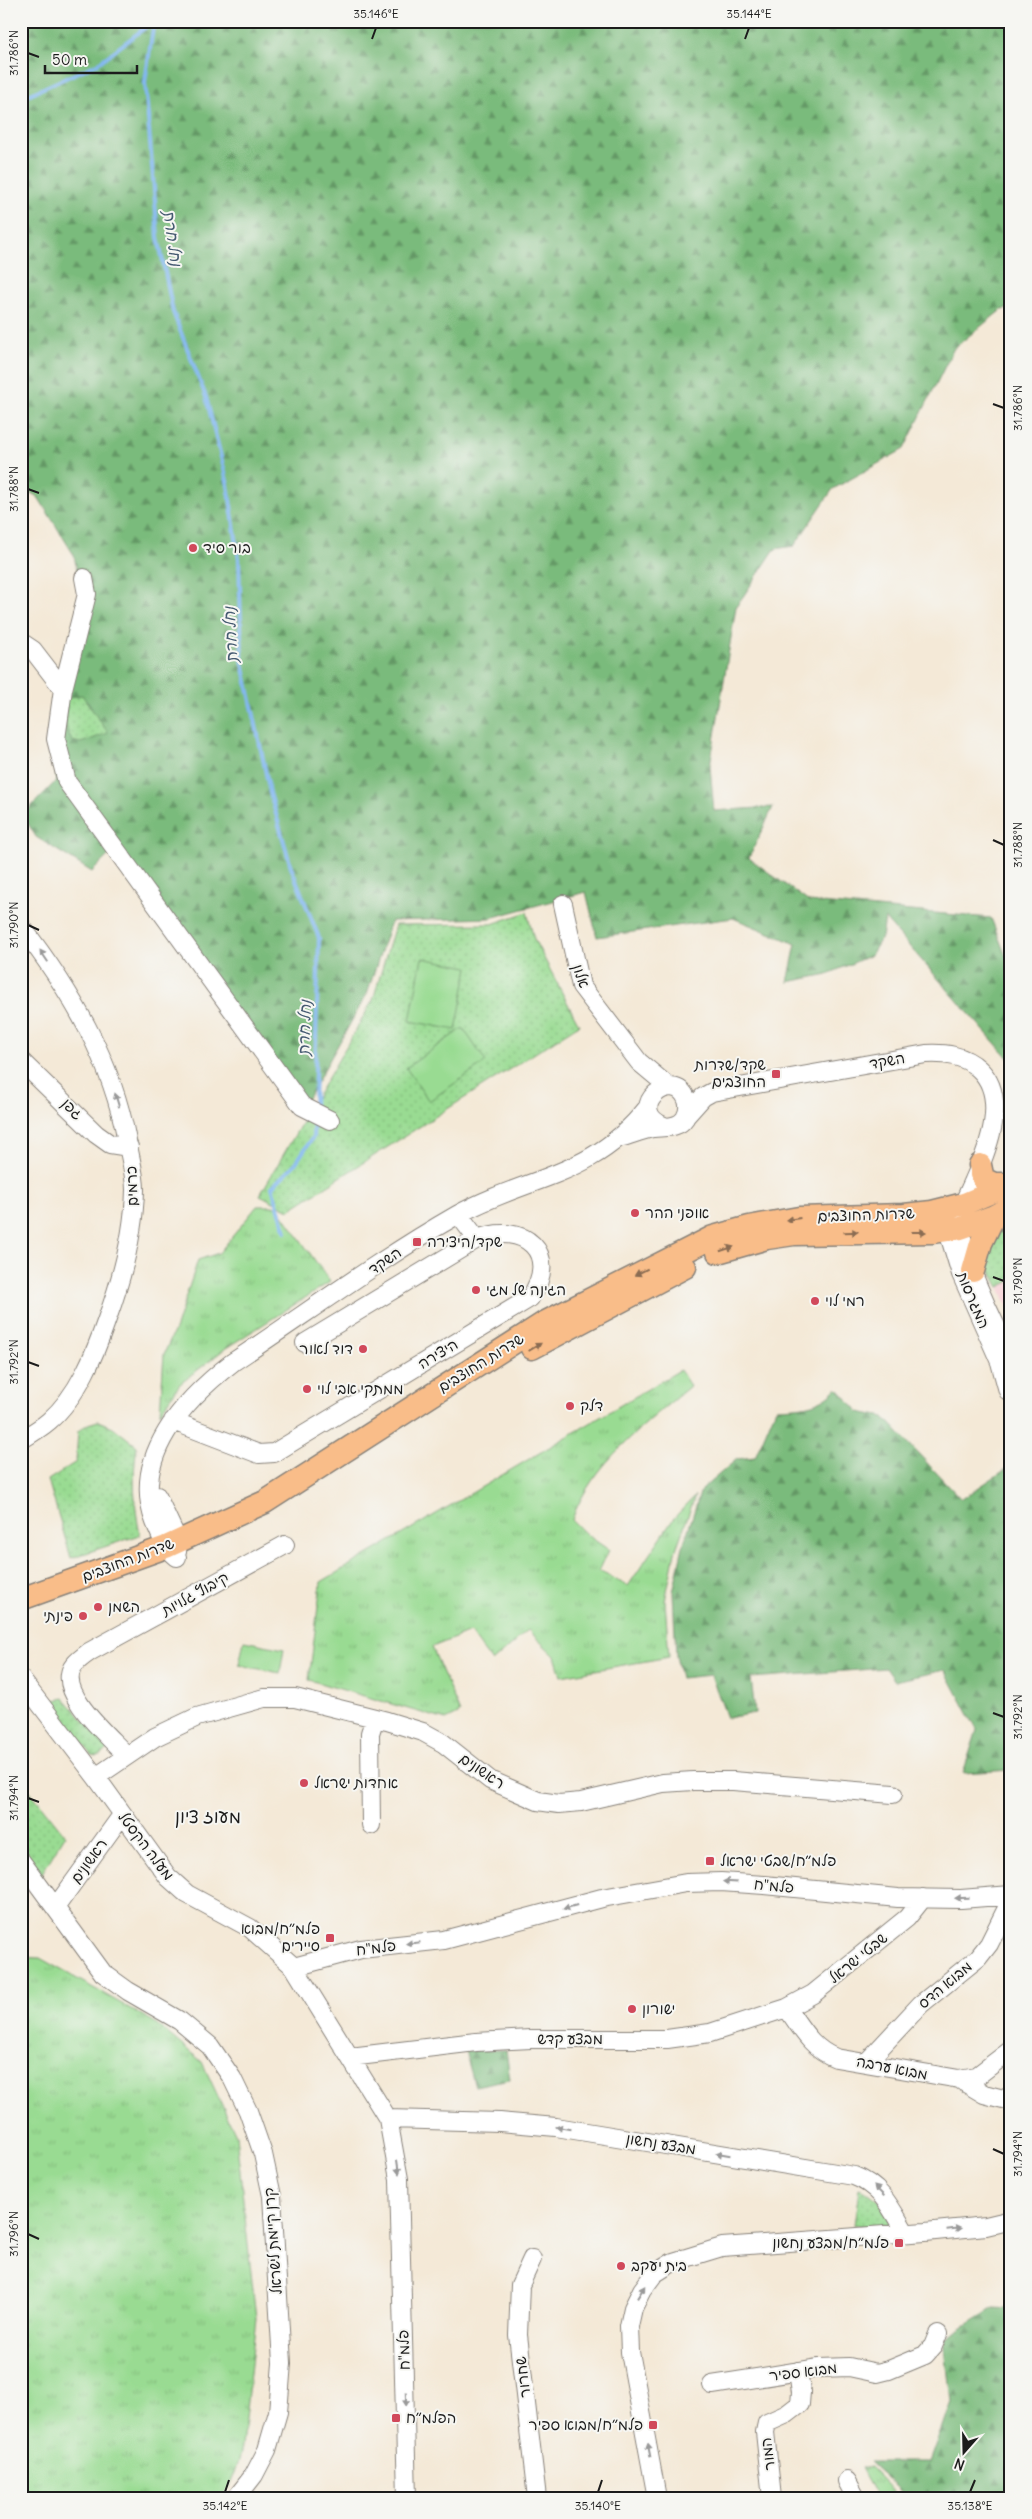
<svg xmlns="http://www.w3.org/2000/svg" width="1032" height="2519" font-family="Delius,'Playpen Sans Hebrew',sans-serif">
	<defs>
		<pattern id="grass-tufts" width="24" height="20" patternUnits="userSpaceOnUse" patternTransform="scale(1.25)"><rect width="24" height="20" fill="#99db92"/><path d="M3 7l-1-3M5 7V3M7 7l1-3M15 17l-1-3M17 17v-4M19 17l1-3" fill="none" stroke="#83bb7d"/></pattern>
		<pattern id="forest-firs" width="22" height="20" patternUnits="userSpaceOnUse" patternTransform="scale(1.25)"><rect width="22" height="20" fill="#7abb7c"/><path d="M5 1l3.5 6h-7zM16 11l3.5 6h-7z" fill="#639765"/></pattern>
		<pattern id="park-dots" width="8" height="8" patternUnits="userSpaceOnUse" patternTransform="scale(1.25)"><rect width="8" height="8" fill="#99db92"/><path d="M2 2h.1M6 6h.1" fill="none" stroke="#83bb7d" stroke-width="1.8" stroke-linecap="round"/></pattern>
	</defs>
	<rect width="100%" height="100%" fill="#f6f6f2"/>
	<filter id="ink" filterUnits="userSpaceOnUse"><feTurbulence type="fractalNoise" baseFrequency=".02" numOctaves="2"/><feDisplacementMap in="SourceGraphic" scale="10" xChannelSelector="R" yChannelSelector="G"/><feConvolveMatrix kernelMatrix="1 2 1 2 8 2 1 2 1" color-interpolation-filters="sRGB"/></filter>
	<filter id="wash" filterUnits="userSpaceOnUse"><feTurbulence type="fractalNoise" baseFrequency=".0096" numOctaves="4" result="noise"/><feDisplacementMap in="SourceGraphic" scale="20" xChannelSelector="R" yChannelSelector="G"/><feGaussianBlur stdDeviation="1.12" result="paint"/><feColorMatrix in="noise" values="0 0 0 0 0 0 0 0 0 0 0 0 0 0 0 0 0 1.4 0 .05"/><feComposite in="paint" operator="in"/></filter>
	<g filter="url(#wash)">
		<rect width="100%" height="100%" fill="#f4e9d7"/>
		<path fill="#f7cfd4" d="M1011,1281V1314L999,1287Z"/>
		<path fill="url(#grass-tufts)" stroke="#5a7c57" d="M257,1206H277L330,1282L226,1348L180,1384L160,1413L164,1354L176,1327L198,1260L219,1253Z
			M680,1370L690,1386C647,1423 590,1465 572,1520L587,1535L609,1550L599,1571L628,1586L674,1518L695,1496L675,1552L665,1601L669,1657L561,1676L555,1656L528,1630L492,1662L470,1632L432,1647L460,1713L446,1720L309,1680L321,1582Z
			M21,1957L40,1958L154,2022L202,2062L236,2135L256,2318L242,2447C238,2464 233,2486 220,2498H21Z
			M870,2467L900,2498H877L861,2468Z"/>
		<path fill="url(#forest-firs)" stroke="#4b6c4c" d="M21,21H1011V307L1000,311L954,348L904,449L833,489L794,546L775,549L736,607L710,766L714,811L773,807L749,858L809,902L991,918L1011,969V1061L885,919L882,937L871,955L828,974L788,982L796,944L733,918L597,937L586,892L490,918L391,921L367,994L304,1105L113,851L92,872L36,837L23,815L56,781L57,756L83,604L74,555L38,497L21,487Z
			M837,1388L859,1412L884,1417L961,1499L1011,1466V1770L963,1773L977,1730L945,1670L895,1681L886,1668L751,1678L755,1713L727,1718L711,1675L681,1678L676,1656L673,1592L683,1546L701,1490L737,1459L755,1457L776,1408C800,1407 820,1407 837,1388Z
			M506,2050L510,2079L475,2086L465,2051Z
			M994,2308L1011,2309V2498H908L869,2462H929L951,2402L944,2339Z"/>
		<path fill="url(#park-dots)" stroke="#5a7c57" d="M82,695L108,733L81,743L72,741L66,727V698Z
			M527,912L534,939L579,1025L289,1210L260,1195L373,1000L395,925L492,924Z
			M1011,1220V1281L999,1287C982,1257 985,1256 999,1226Z
			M98,1421L113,1427L137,1446C132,1476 134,1504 140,1535L71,1558L48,1480L76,1462L78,1431L88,1424Z
			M64,1698L108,1748C104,1755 99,1757 91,1755L52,1701Z
			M21,1780L65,1835L36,1883L21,1882Z
			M859,2188C874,2194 888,2208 890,2225L854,2226Z"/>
		<path fill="#99db92" stroke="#5a7c57" d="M422,958L468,967L456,1030L410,1021Z
			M463,1028L486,1062L429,1101L406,1068Z
			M244,1641L284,1649L280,1673L239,1665Z"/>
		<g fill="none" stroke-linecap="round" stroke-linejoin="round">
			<path stroke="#83b8f1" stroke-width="4" d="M154,21L145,82L158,237L173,312L206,397L228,485L239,559L242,658L270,793L291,867L319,938L314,1107
				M21,98L97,64L154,21
				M286,1232L272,1187L295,1164L313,1137L314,1119"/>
		</g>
	</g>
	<g filter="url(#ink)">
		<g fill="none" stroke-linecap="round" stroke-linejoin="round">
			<g stroke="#88827a" stroke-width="20">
				<path id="minor" d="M84,578L87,594L63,689L56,739L67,782L302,1106L330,1120
					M21,642L33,650L63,689
					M563,904L581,986L639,1062L669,1087
					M21,926C71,991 112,1060 127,1141C130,1157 135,1174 135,1190C134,1234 122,1278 107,1319C95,1354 78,1396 49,1421C41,1428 31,1434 21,1440
					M21,1061L96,1134L110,1144L129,1147
					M686,1116L703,1097L712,1092L926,1054C945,1053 964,1055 979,1069C1009,1097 988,1149 974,1180C969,1192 961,1205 960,1219C959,1253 994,1324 1011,1355
					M623,1137C633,1134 643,1130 653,1128C660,1127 669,1128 676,1125C680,1124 683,1121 685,1118C688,1113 689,1106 687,1100C674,1066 623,1109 664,1126
					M459,1215L477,1239
					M944,1218L961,1274L1000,1362L1008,1391
					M173,1421L259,1454L274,1453L530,1298C561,1253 524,1221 477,1239L305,1343
					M157,1496L178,1541L177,1552
					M177,1557C165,1547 161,1537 155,1522C130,1457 185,1399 233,1362C307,1313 380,1259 457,1215C529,1175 591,1179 648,1107
					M21,1679L96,1777L168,1877L187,1894L250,1928L294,1967L388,2119L399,2179L407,2498
					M127,1756C111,1738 58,1695 72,1668C76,1661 83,1657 89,1652L285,1545
					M96,1777L155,1737L197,1717L264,1698H295L387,1721L423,1732L443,1743L490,1780L538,1801L559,1804L581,1802L663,1783L693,1781H733L893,1794
					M371,1825L370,1733L375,1718
					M21,1861L103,1973L128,1991L180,2021L210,2046L232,2078L248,2111L263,2154L272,2196L282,2363L278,2412L267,2450L254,2475L236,2498
					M55,1908L122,1815
					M294,1967L361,1949L444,1940L602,1898L686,1883L721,1882L764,1885L898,1898L961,1899L1011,1895
					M787,2008C801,2028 812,2049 836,2058L959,2079L977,2076L1011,2050
					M350,2057L476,2042L531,2039H667L710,2033L787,2008L813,1994L907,1918L923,1898
					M867,2062L921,2004L978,1958L989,1944L1011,1900
					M959,2079L984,2094L1011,2101
					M388,2119L500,2122L556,2127L854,2176C881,2186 891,2208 905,2232
					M532,2259L520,2285L518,2335L537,2498
					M712,2385L819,2368L849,2367L877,2373L889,2370L925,2355L933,2346L938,2334
					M847,2481L856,2498
					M657,2498L630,2352L629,2326L633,2308L642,2290L654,2274L673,2262L722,2247L925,2232L986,2226L1011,2220
					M772,2498L765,2432L767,2423L787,2414L800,2404L801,2392L798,2371"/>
			</g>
			<g stroke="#88827a" stroke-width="25">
				<path id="major" d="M980,1165L983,1179L994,1184H1010
					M718,1252L767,1238L794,1234L933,1232L961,1228L994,1216L1011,1207
					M973,1271L981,1243L994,1216
					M532,1348L685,1267
					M21,1599L166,1547L265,1502L544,1323L713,1237L749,1227L799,1218L904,1215L932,1212L964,1204L1011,1184"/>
			</g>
			<use href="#minor" stroke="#fff" stroke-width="18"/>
			<use href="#major" stroke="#f9bd89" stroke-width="22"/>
		</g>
		<defs><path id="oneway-solid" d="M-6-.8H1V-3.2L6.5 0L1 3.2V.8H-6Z" transform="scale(1.25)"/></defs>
		<g fill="#999">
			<use href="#oneway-solid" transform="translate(44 956) rotate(-124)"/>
			<use href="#oneway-solid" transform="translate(117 1100) rotate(-107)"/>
			<use href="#oneway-solid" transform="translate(730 1882) rotate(-176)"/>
			<use href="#oneway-solid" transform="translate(962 1898) rotate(179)"/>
			<use href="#oneway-solid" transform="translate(570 1907) rotate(164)"/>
			<use href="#oneway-solid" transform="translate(413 1943) rotate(174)"/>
			<use href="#oneway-solid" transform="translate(563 2128) rotate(-171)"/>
			<use href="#oneway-solid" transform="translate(723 2154) rotate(-171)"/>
			<use href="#oneway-solid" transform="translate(398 2167) rotate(82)"/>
			<use href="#oneway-solid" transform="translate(879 2191) rotate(-135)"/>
			<use href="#oneway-solid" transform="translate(954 2229) rotate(-6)"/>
			<use href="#oneway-solid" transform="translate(641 2292) rotate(-58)"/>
			<use href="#oneway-solid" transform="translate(406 2399) rotate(88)"/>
			<use href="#oneway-solid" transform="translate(649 2450) rotate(-101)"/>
		</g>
		<g fill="#8a6c52">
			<use href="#oneway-solid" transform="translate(793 1219) rotate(173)"/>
			<use href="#oneway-solid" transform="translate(851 1232) rotate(-1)"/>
			<use href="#oneway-solid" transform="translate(919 1232)"/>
			<use href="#oneway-solid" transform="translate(727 1249) rotate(-17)"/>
			<use href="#oneway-solid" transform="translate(641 1272) rotate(153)"/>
			<use href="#oneway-solid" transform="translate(535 1347) rotate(-31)"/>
		</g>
	</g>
	<path fill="none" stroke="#1c1c1c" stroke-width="2" d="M372,39L376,28M745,39L749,28M28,53L39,57M993,404L1004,408M28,489L39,493M993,840L1004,845M28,925L39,930M993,1277L1004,1281M28,1362L39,1366M993,1713L1004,1717M28,1798L39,1802M993,2149L1004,2154M28,2234L39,2239M225,2492L229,2480M598,2492L602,2480M970,2492L975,2480"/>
	<g fill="#d1495b" stroke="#f6f6f2" stroke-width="2">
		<circle cx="193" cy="548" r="5"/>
		<rect x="771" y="1069" width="10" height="10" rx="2.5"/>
		<circle cx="635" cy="1213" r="5"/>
		<rect x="412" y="1237" width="10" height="10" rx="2.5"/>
		<circle cx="476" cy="1290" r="5"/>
		<circle cx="815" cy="1301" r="5"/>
		<circle cx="363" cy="1349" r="5"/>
		<circle cx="307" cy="1389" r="5"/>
		<circle cx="570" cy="1406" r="5"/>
		<circle cx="98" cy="1607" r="5"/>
		<circle cx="83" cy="1616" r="5"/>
		<circle cx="304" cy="1783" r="5"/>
		<rect x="705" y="1856" width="10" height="10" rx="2.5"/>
		<rect x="325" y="1933" width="10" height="10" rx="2.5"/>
		<circle cx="632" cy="2009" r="5"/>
		<rect x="894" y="2238" width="10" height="10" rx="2.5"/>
		<circle cx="621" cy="2266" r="5"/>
		<rect x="391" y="2413" width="10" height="10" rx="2.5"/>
		<rect x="648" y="2420" width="10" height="10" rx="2.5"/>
	</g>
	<g text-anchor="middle" stroke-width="4" stroke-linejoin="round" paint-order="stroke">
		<g font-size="15" fill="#1c1c1c" stroke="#f6f6f2" text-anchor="start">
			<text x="203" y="553">בור סיד</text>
			<text x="766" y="1070" text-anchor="end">שקד/שדרות<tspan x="766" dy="17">החוצבים</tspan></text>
			<text x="645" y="1218">אופני ההר</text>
			<text x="427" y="1247">שקד/היצירה</text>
			<text x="486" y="1295">הגינה של מגי</text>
			<text x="825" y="1306">רמי לוי</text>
			<text x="353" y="1354" text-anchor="end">דוד לאור</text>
			<text x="317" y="1394">ממתקי אבי לוי</text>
			<text x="580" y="1411">דלק</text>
			<text x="108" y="1612">השמן</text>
			<text x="73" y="1621" text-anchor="end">פינתי</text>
			<text x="314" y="1788">אחדות ישראל</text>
			<text x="720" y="1866">פלמ״ח/שבטי ישראל</text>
			<text x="320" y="1934" text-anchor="end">פלמ״ח/מבוא<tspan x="320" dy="17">סיירים</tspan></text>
			<text x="642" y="2014">ישורון</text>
			<text x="889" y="2248" text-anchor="end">פלמ״ח/מבצע נחשון</text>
			<text x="631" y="2271">בית יעקב</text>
			<text x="406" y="2423">הפלמ״ח</text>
			<text x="643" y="2430" text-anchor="end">פלמ״ח/מבוא ספיר</text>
		</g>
		<g font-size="15" fill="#1c1c1c" stroke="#f6f6f2">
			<text transform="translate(581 976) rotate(71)" y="5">אלון</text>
			<text transform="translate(887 1061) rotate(-10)" y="5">השקד</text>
			<text transform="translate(72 1109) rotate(45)" y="5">גפן</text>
			<text transform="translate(132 1186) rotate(-92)" y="5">כרמים</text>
			<text transform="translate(866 1215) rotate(-2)" y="5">שדרות החוצבים</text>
			<text transform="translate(385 1261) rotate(-34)" y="5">השקד</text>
			<text transform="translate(973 1300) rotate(67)" y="5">המגרסות</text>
			<text transform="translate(438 1354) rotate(-31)" y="5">היצירה</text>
			<text transform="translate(481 1363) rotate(-32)" y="5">שדרות החוצבים</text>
			<text transform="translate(128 1560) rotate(-21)" y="5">שדרות החוצבים</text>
			<text transform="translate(195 1594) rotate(-29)" y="5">קיבוץ גלויות</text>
			<text transform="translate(482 1771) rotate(34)" y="5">ראשונים</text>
			<text transform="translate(146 1846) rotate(53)" y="5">מעלה הקסטל</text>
			<text transform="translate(89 1861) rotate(-54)" y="5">ראשונים</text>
			<text transform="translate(774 1886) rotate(5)" y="5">פלמ"ח</text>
			<text transform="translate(376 1948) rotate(-7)" y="5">פלמ"ח</text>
			<text transform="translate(858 1958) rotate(-39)" y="5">שבטי ישראל</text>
			<text transform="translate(945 1985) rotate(-40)" y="5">מבוא הדס</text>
			<text x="570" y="2044">מבצע קדש</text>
			<text transform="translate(892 2068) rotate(11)" y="5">מבוא ערבה</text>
			<text transform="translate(661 2144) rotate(9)" y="5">מבצע נחשון</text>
			<text transform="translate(273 2241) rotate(-94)" y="5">קרן קיימת לישראל</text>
			<text transform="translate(404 2350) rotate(-92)" y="5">פלמ"ח</text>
			<text transform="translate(803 2372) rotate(-7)" y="5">מבוא ספיר</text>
			<text transform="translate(523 2377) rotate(-97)" y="5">שחרור</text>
			<text transform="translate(768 2454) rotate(-97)" y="5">המור</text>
		</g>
		<g font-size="16" font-style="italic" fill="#455a71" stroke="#f6f6f2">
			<text transform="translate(173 238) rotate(82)" y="6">נחל חרת</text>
			<text transform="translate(230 635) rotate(-93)" y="6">נחל חרת</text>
			<text transform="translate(304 1028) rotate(-88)" y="6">נחל חרת</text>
		</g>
		<g font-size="18" fill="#1c1c1c" stroke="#f6f6f2">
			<text x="208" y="1823">מעוז ציון</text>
		</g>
	</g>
	<rect width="1032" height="2519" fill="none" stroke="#f6f6f2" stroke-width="55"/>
	<g transform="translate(964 2452) rotate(200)" stroke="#f6f6f2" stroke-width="4" paint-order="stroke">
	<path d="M0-4L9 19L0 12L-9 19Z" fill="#1c1c1c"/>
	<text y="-8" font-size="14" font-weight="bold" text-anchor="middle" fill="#1c1c1c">N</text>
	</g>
	<path d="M45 65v8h92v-8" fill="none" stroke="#1c1c1c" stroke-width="2.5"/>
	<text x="52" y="65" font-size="15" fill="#1c1c1c" stroke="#f6f6f2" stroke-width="4" paint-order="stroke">50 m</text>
	<rect x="28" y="28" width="976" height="2464" fill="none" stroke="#1c1c1c" stroke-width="2"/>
	<g font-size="12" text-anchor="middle" fill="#1c1c1c">
		<text x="376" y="18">35.146°E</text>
		<text x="749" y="18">35.144°E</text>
		<text transform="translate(14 53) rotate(-90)" y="4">31.786°N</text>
		<text transform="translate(1018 408) rotate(-90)" y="4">31.786°N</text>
		<text transform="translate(14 489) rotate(-90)" y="4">31.788°N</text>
		<text transform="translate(1018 845) rotate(-90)" y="4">31.788°N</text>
		<text transform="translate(14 925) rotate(-90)" y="4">31.790°N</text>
		<text transform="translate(1018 1281) rotate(-90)" y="4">31.790°N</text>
		<text transform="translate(14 1362) rotate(-90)" y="4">31.792°N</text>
		<text transform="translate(1018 1717) rotate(-90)" y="4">31.792°N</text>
		<text transform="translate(14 1798) rotate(-90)" y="4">31.794°N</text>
		<text transform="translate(1018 2154) rotate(-90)" y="4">31.794°N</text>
		<text transform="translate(14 2234) rotate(-90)" y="4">31.796°N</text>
		<text x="225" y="2510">35.142°E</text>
		<text x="598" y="2510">35.140°E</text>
		<text x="970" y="2510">35.138°E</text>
	</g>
</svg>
